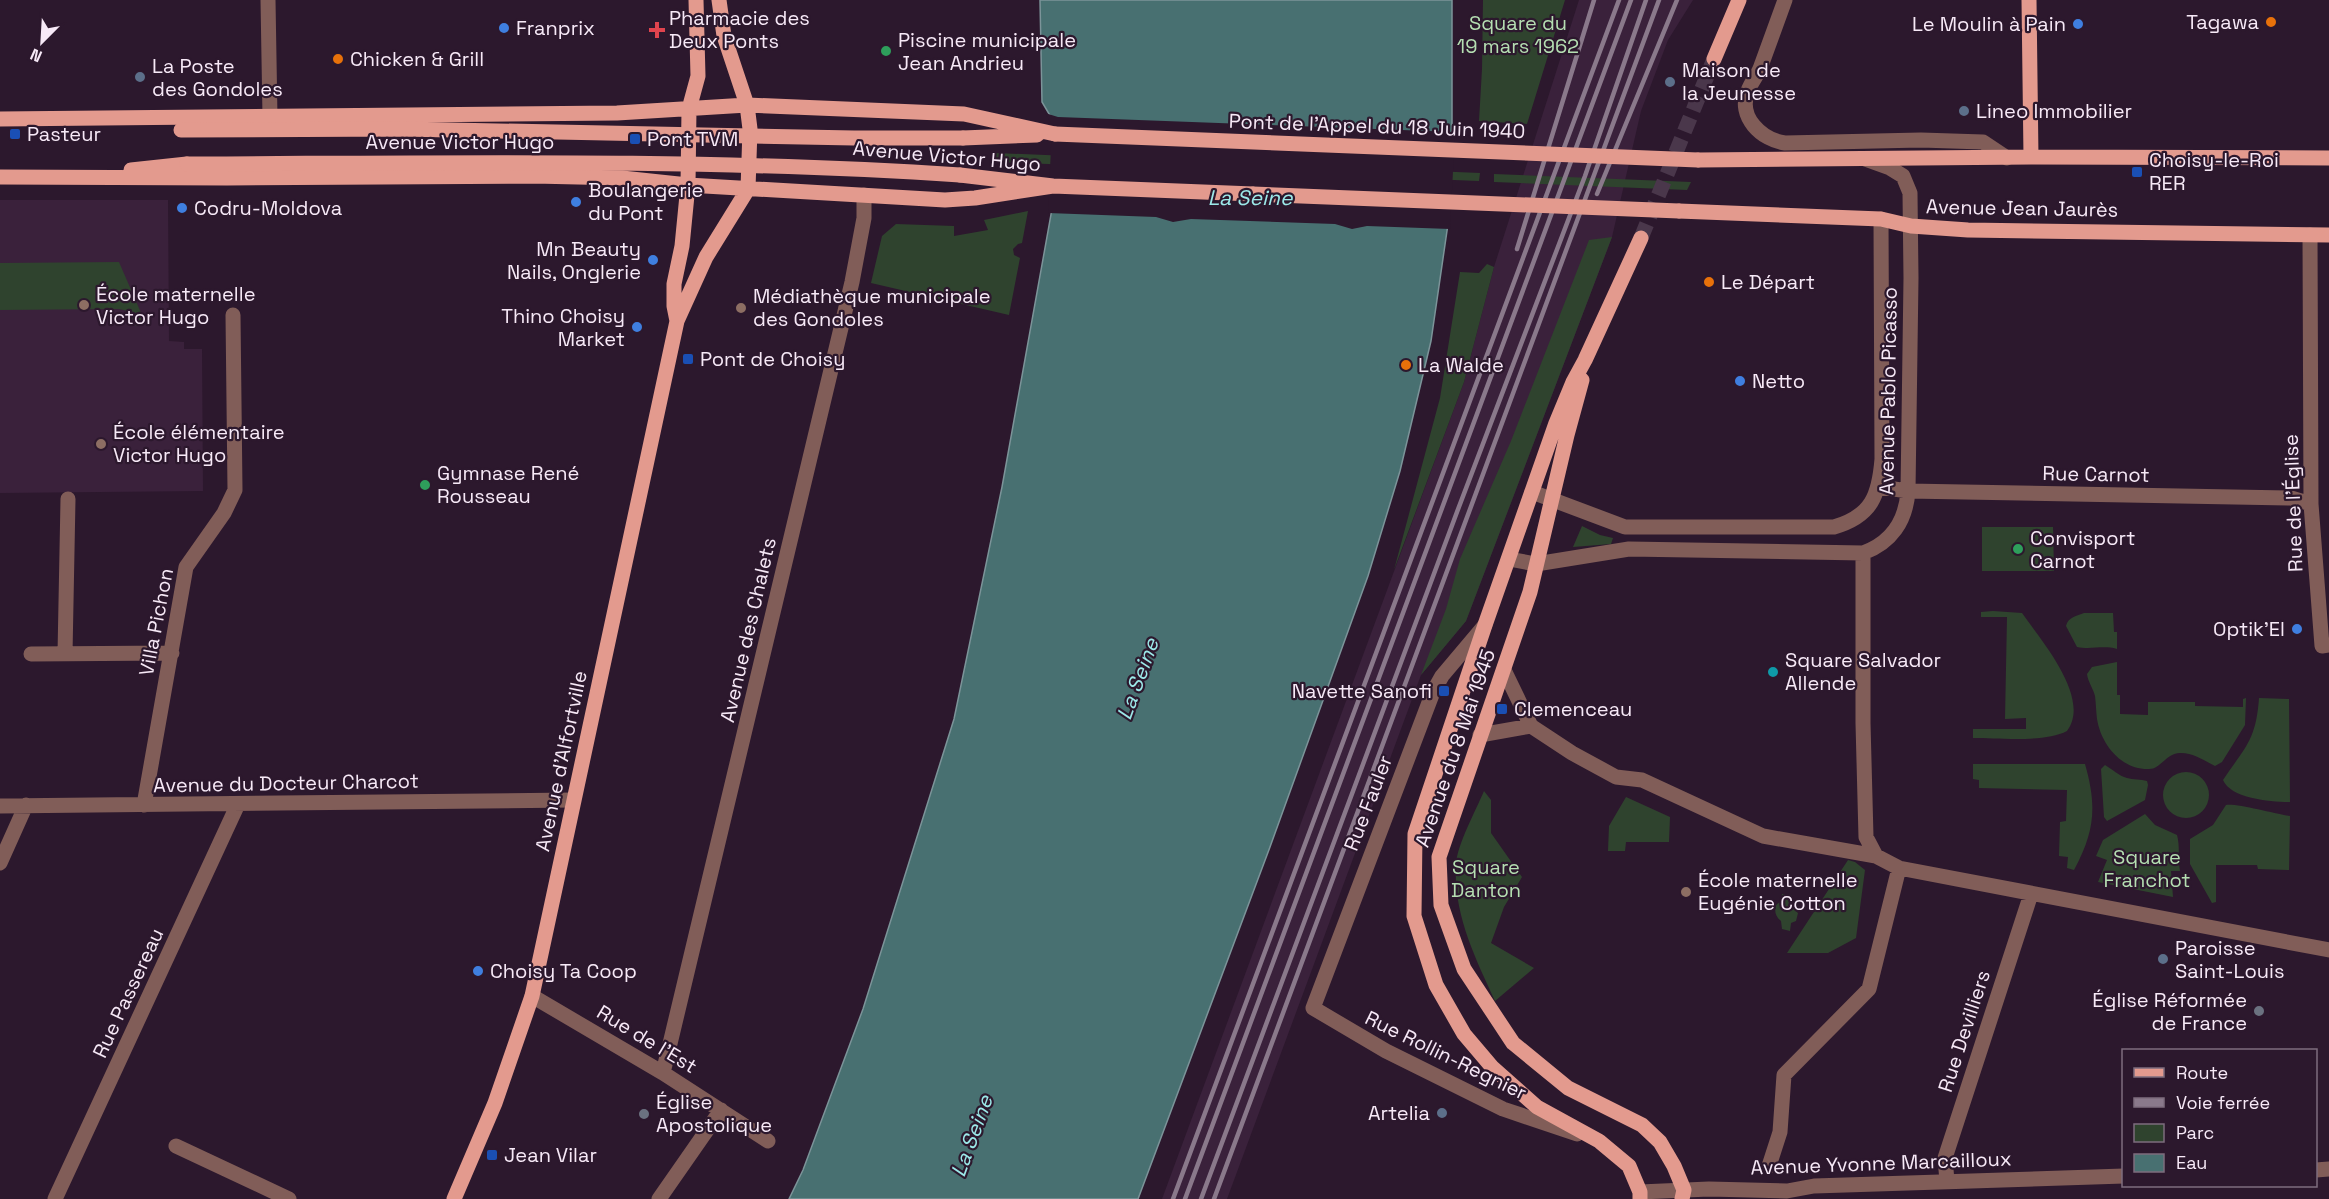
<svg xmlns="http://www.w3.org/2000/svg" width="2329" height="1199" font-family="'Space Grotesk',sans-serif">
	<rect width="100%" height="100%" fill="#2c182d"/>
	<path fill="#3a213b" d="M1579,0H1693L1668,40L1641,111L1612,237L1466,621L1421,675L1227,1199H1162L1464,382L1494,267Z
		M0,200H168L169,341L184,342V349H202L203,491L0,493Z"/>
	<path fill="#2f432e" d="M1483,0H1565L1527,124L1479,121L1482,69Z
		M996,153L1480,173L1479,181L996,162L992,159Z
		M1494,174L1691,182L1687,190L1494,182Z
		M1028,211L1022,243L1018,244L1013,249L1014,255L1020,258L1009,315L871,283L882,236L896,224L954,226V236L988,230L984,220Z
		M1612,237L1466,621L1421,675L1446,609L1460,559L1511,441L1589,240Z
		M119,262L145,322L136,326L128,311L119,309L0,310V263Z
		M1487,264L1494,267L1464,382L1394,570L1440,398L1460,272L1479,273Z
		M1582,526L1600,535L1613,538L1611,544L1573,547Z
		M1982,527H2053L2054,571H1982Z
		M1993,611L2022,613C2040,639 2092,698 2067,731C2044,743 1999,738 1973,738V729H2026V718L2005,719L2007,617H1981V612Z
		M2084,613H2113L2114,632H2117V649C2103,645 2091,650 2077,647L2066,626C2068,617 2077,616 2084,613Z
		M2117,662V695H2120V714L2148,715V702H2195V706L2243,707V699L2246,698L2245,725L2222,762L2215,766C2199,758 2181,745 2165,760C2160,764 2156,769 2149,769C2121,770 2101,744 2097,719C2096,711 2096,704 2095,696C2093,688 2088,682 2087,674L2092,667Z
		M2259,698L2289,699L2290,802C2272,802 2231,799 2223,780C2245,747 2256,741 2259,698Z
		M1973,764H2085C2097,806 2095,831 2074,870L2067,868L2068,857L2059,856L2060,822L2066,821L2067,790L1979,788V780L1973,779Z
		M2105,765C2112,769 2119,776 2127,778C2133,780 2141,779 2147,781L2148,785L2145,800L2107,821L2104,817L2101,769Z
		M2163 795a23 23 0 1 1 46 0a23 23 0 1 1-46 0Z
		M1484,791L1491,800V833L1522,877L1504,907L1491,943L1534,968L1495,1001C1475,957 1453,914 1456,864C1457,845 1476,810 1484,791Z
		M1626,797L1670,817L1669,842H1626L1625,851H1608L1609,826Z
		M2226,805C2236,803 2276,814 2290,816L2289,870L2258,869L2257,865H2216V902L2212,903L2190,864V839L2213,825Z
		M2145,814L2155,825L2177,835C2180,845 2178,859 2180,871H2171L2173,897L2098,882L2107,860L2096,856L2103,840Z
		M1848,860L1855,862L1865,870L1856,938L1828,953H1787Z
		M1782,894L1792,895L1791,903L1795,905L1794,909L1798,913L1796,921L1791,923L1790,931L1782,929L1781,921C1776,917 1774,912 1776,905L1781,901Z"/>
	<path fill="#487071" stroke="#7c9499" stroke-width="1.5" d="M1040,0H1452V124L1448,224L1431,341L1400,471L1368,576L1270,847L1138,1199H789L803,1170L863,1009L954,719L1002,487L1052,209L1055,124L1042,102Z"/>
	<path fill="#2c182d" d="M1045,113L1058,117L1455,132L1450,229L1367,226L1352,229L1335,224L1191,219L1173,222L1156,217L1048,213L1052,125Z"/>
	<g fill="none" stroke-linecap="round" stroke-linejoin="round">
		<path stroke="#4a374b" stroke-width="15" stroke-dasharray="15 8" stroke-linecap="butt" d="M1641,238L1714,59"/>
		<path stroke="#815d58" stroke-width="15" d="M268,0L270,117
			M1785,0C1777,22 1769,44 1761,66C1758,75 1751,82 1748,91C1737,117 1762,140 1785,143L1921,140L1983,142L2007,158
			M2310,235L2311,504L2322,646L2329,645
			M1880,487L1908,491L2291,498L2311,504
			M1532,492L1625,527H1834C1872,516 1879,495 1882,459L1881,219
			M1863,553V723L1866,837L1876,856L1899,868L2329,950
			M1509,559L1536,564L1629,549L1863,553C1891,543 1906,521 1908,491L1911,278L1910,193L1903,176L1890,168L1865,159
			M1485,625L1442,676L1433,692L1313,1008L1386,1051L1503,1109L1577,1134
			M31,654L172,653
			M65,654L68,499
			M1504,670L1531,726L1572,753L1616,777L1642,780L1763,836L1876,856
			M1480,735L1531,726
			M144,805L186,567L224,513L235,490L233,315
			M0,806L573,800
			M0,863L26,805
			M532,996L663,1073L768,1141
			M663,1073L852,282L864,218V195
			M176,1146L289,1199
			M1769,1166L1780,1132L1784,1075L1869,989L1899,868
			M2316,1170L2329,1169
			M1947,1181L1945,1158L2031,894
			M1640,1192L1709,1189L1787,1191L1814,1186L2124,1176
			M55,1199L238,804
			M659,1199L721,1110"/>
		<path stroke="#e39a8e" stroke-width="15" d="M2029,0L2031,157
			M1714,59L1739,0
			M0,119L617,113L747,105L964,114L1055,134
			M963,138L1037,135
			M1698,160L2031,157L2329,158
			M131,170L187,164
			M960,175L1053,186L1253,194
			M0,177L227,178L534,176L622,178L688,185L945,200L975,198L1053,186
			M1679,211L1881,219L1911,226L1968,230L2329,235
			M677,321L674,306V284L682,246L688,185L689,109L698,76L696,0
			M1582,380L1567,435L1530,592L1439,857L1441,905L1464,969L1513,1043L1568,1088L1642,1125L1660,1142L1674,1166L1684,1190L1682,1199
			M454,1199L495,1103L532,996L677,321L706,257L748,189L750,129L747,105L724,36L719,0
			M1640,1199V1192L1629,1166L1599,1141L1537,1107L1492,1067L1464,1034L1436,985L1414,916L1415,834L1485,625L1556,423L1573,382L1585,360L1641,238"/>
		<path stroke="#8a798b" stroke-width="4.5" d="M1597,194L1677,0
			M1517,249L1594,0
			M1173,1199L1619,0
			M1185,1199L1631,0
			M1201,1199L1457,512L1585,176L1646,0
			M1214,1199L1659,0"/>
		<path stroke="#e39a8e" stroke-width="15" d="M181,130L402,129L854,138H963
			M1055,134L1698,160
			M187,164C444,163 702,158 960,175
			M1253,194L1679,211"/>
	</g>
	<g fill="#e8710a" stroke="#2c182d" stroke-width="2">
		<circle cx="2271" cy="22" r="6"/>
		<circle cx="338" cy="59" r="6"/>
		<circle cx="1709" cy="282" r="6"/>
		<circle cx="1406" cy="365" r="6"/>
	</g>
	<g fill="#3f7fe0" stroke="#2c182d" stroke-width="2">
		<circle cx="2078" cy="24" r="6"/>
		<circle cx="504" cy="28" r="6"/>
		<circle cx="576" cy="202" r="6"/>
		<circle cx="182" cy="208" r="6"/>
		<circle cx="653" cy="260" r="6"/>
		<circle cx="637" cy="327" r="6"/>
		<circle cx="1740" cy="381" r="6"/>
		<circle cx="2297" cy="629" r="6"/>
		<circle cx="478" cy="971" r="6"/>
	</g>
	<path fill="#e0444e" stroke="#2c182d" stroke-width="2" d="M654 21h6v6h6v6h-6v6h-6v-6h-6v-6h6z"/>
	<g fill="#2e9e5b" stroke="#2c182d" stroke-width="2">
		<circle cx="886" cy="51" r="6"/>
		<circle cx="425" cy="485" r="6"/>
		<circle cx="2018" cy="549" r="6"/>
	</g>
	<g fill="#5c6f8a" stroke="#2c182d" stroke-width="2">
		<circle cx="140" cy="77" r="6"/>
		<circle cx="1670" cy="82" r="6"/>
		<circle cx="1964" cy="111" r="6"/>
		<circle cx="2163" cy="959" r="6"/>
		<circle cx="1442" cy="1113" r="6"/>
	</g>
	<g fill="#1a4fb4" stroke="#2c182d" stroke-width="2">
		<rect x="9" y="128" width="12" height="12" rx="3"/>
		<rect x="629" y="133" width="12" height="12" rx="3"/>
		<rect x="2131" y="166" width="12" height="12" rx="3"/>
		<rect x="682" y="353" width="12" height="12" rx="3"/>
		<rect x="1438" y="685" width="12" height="12" rx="3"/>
		<rect x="1496" y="703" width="12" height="12" rx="3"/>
		<rect x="486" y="1149" width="12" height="12" rx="3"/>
	</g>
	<g fill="#8d6e63" stroke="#2c182d" stroke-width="2">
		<circle cx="84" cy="305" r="6"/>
		<circle cx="741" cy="308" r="6"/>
		<circle cx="101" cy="444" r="6"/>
		<circle cx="1686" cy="892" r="6"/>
	</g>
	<circle fill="#0f9aa8" stroke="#2c182d" stroke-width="2" cx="1773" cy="672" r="6"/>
	<g fill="#6b7280" stroke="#2c182d" stroke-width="2">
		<circle cx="2259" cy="1011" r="6"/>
		<circle cx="644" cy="1114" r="6"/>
	</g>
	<g text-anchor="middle" stroke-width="4.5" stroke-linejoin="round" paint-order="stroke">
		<g font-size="20" fill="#f7e9f7" stroke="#2c182d" text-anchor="start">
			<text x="669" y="25">Pharmacie des<tspan x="669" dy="23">Deux Ponts</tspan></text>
			<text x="2259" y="29" text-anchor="end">Tagawa</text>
			<text x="2066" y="31" text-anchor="end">Le Moulin à Pain</text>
			<text x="516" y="35">Franprix</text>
			<text x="898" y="47">Piscine municipale<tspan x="898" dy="23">Jean Andrieu</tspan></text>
			<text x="350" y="66">Chicken &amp; Grill</text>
			<text x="152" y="73">La Poste<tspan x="152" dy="23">des Gondoles</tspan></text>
			<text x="1682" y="77">Maison de<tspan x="1682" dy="23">la Jeunesse</tspan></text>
			<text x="1976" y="118">Lineo Immobilier</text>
			<text x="27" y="141">Pasteur</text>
			<text x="647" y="146">Pont TVM</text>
			<text x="2149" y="167">Choisy-le-Roi<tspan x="2149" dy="23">RER</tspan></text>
			<text x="588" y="197">Boulangerie<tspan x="588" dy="23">du Pont</tspan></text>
			<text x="194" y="215">Codru-Moldova</text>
			<text x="641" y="256" text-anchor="end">Mn Beauty<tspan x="641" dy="23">Nails, Onglerie</tspan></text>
			<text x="1721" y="289">Le Départ</text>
			<text x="96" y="301">École maternelle<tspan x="96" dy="23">Victor Hugo</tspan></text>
			<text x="753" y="303">Médiathèque municipale<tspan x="753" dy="23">des Gondoles</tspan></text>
			<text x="625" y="323" text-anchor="end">Thino Choisy<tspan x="625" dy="23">Market</tspan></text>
			<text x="700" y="366">Pont de Choisy</text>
			<text x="1418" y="372">La Walde</text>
			<text x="1752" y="388">Netto</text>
			<text x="113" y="439">École élémentaire<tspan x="113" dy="23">Victor Hugo</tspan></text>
			<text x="437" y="480">Gymnase René<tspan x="437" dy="23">Rousseau</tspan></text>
			<text x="2030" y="545">Convisport<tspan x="2030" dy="23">Carnot</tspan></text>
			<text x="2285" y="636" text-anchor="end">Optik'El</text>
			<text x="1785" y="667">Square Salvador<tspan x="1785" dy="23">Allende</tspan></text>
			<text x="1432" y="698" text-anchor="end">Navette Sanofi</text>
			<text x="1514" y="716">Clemenceau</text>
			<text x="1698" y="887">École maternelle<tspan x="1698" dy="23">Eugénie Cotton</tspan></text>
			<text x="2175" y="955">Paroisse<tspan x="2175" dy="23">Saint-Louis</tspan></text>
			<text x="490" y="978">Choisy Ta Coop</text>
			<text x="2247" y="1007" text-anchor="end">Église Réformée<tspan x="2247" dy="23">de France</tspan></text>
			<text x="656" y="1109">Église<tspan x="656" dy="23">Apostolique</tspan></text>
			<text x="1430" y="1120" text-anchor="end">Artelia</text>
			<text x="504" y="1162">Jean Vilar</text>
		</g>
		<g font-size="20" fill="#b5dfb2" stroke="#2c182d">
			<text x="1518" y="30">Square du<tspan x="1518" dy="23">19 mars 1962</tspan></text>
			<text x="2147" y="864">Square<tspan x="2147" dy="23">Franchot</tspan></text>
			<text x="1486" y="874">Square<tspan x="1486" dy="23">Danton</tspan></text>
		</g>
		<g font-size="20" fill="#f7e9f7" stroke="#2c182d">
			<text transform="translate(1377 126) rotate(2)" y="7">Pont de l'Appel du 18 Juin 1940</text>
			<text x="460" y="149">Avenue Victor Hugo</text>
			<text transform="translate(947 156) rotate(5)" y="7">Avenue Victor Hugo</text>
			<text transform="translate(2022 208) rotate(1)" y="7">Avenue Jean Jaurès</text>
			<text transform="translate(1888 391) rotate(-89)" y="7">Avenue Pablo Picasso</text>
			<text transform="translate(2096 474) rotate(1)" y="7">Rue Carnot</text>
			<text transform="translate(2293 503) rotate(-92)" y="7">Rue de l'Église</text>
			<text transform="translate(156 622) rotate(-79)" y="7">Villa Pichon</text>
			<text transform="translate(748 630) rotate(-77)" y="7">Avenue des Chalets</text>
			<text transform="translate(1455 748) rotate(-71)" y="7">Avenue du 8 Mai 1945</text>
			<text transform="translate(561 761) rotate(-78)" y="7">Avenue d'Alfortville</text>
			<text transform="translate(286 783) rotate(-1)" y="7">Avenue du Docteur Charcot</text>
			<text transform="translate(1368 803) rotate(-69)" y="7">Rue Fauler</text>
			<text transform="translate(128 993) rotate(-65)" y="7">Rue Passereau</text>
			<text transform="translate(1964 1031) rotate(-72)" y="7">Rue Devilliers</text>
			<text transform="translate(647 1039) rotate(31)" y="7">Rue de l'Est</text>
			<text transform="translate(1446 1055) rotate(26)" y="7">Rue Rollin-Regnier</text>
			<text transform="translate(1881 1163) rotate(-2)" y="7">Avenue Yvonne Marcailloux</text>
		</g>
		<g font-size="21" font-style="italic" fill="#9ce9e9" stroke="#2c182d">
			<text x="1250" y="205">La Seine</text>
			<text transform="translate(1138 679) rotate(-70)" y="7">La Seine</text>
			<text transform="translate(972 1136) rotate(-70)" y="7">La Seine</text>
		</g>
	</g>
	<rect x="2122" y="1049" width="195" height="138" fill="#2c182d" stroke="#7d6c7e" stroke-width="1.5"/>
	<rect x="2134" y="1068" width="30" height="9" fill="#e39a8e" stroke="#7d6c7e" stroke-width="1.5"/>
	<text x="2176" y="1079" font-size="18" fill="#f7e9f7">Route</text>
	<rect x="2134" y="1098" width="30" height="9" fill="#8a798b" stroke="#7d6c7e" stroke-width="1.5"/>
	<text x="2176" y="1109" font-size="18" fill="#f7e9f7">Voie ferrée</text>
	<rect x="2134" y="1124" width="30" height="18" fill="#2f432e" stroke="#7d6c7e" stroke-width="1.5"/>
	<text x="2176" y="1139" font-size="18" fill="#f7e9f7">Parc</text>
	<rect x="2134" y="1154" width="30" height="18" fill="#487071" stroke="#7d6c7e" stroke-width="1.5"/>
	<text x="2176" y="1169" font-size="18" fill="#f7e9f7">Eau</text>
	<g transform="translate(42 42) rotate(204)" stroke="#2c182d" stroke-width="4.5" paint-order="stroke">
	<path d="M0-4.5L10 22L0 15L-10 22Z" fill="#f7e9f7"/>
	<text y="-9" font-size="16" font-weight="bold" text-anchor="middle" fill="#f7e9f7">N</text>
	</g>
</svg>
